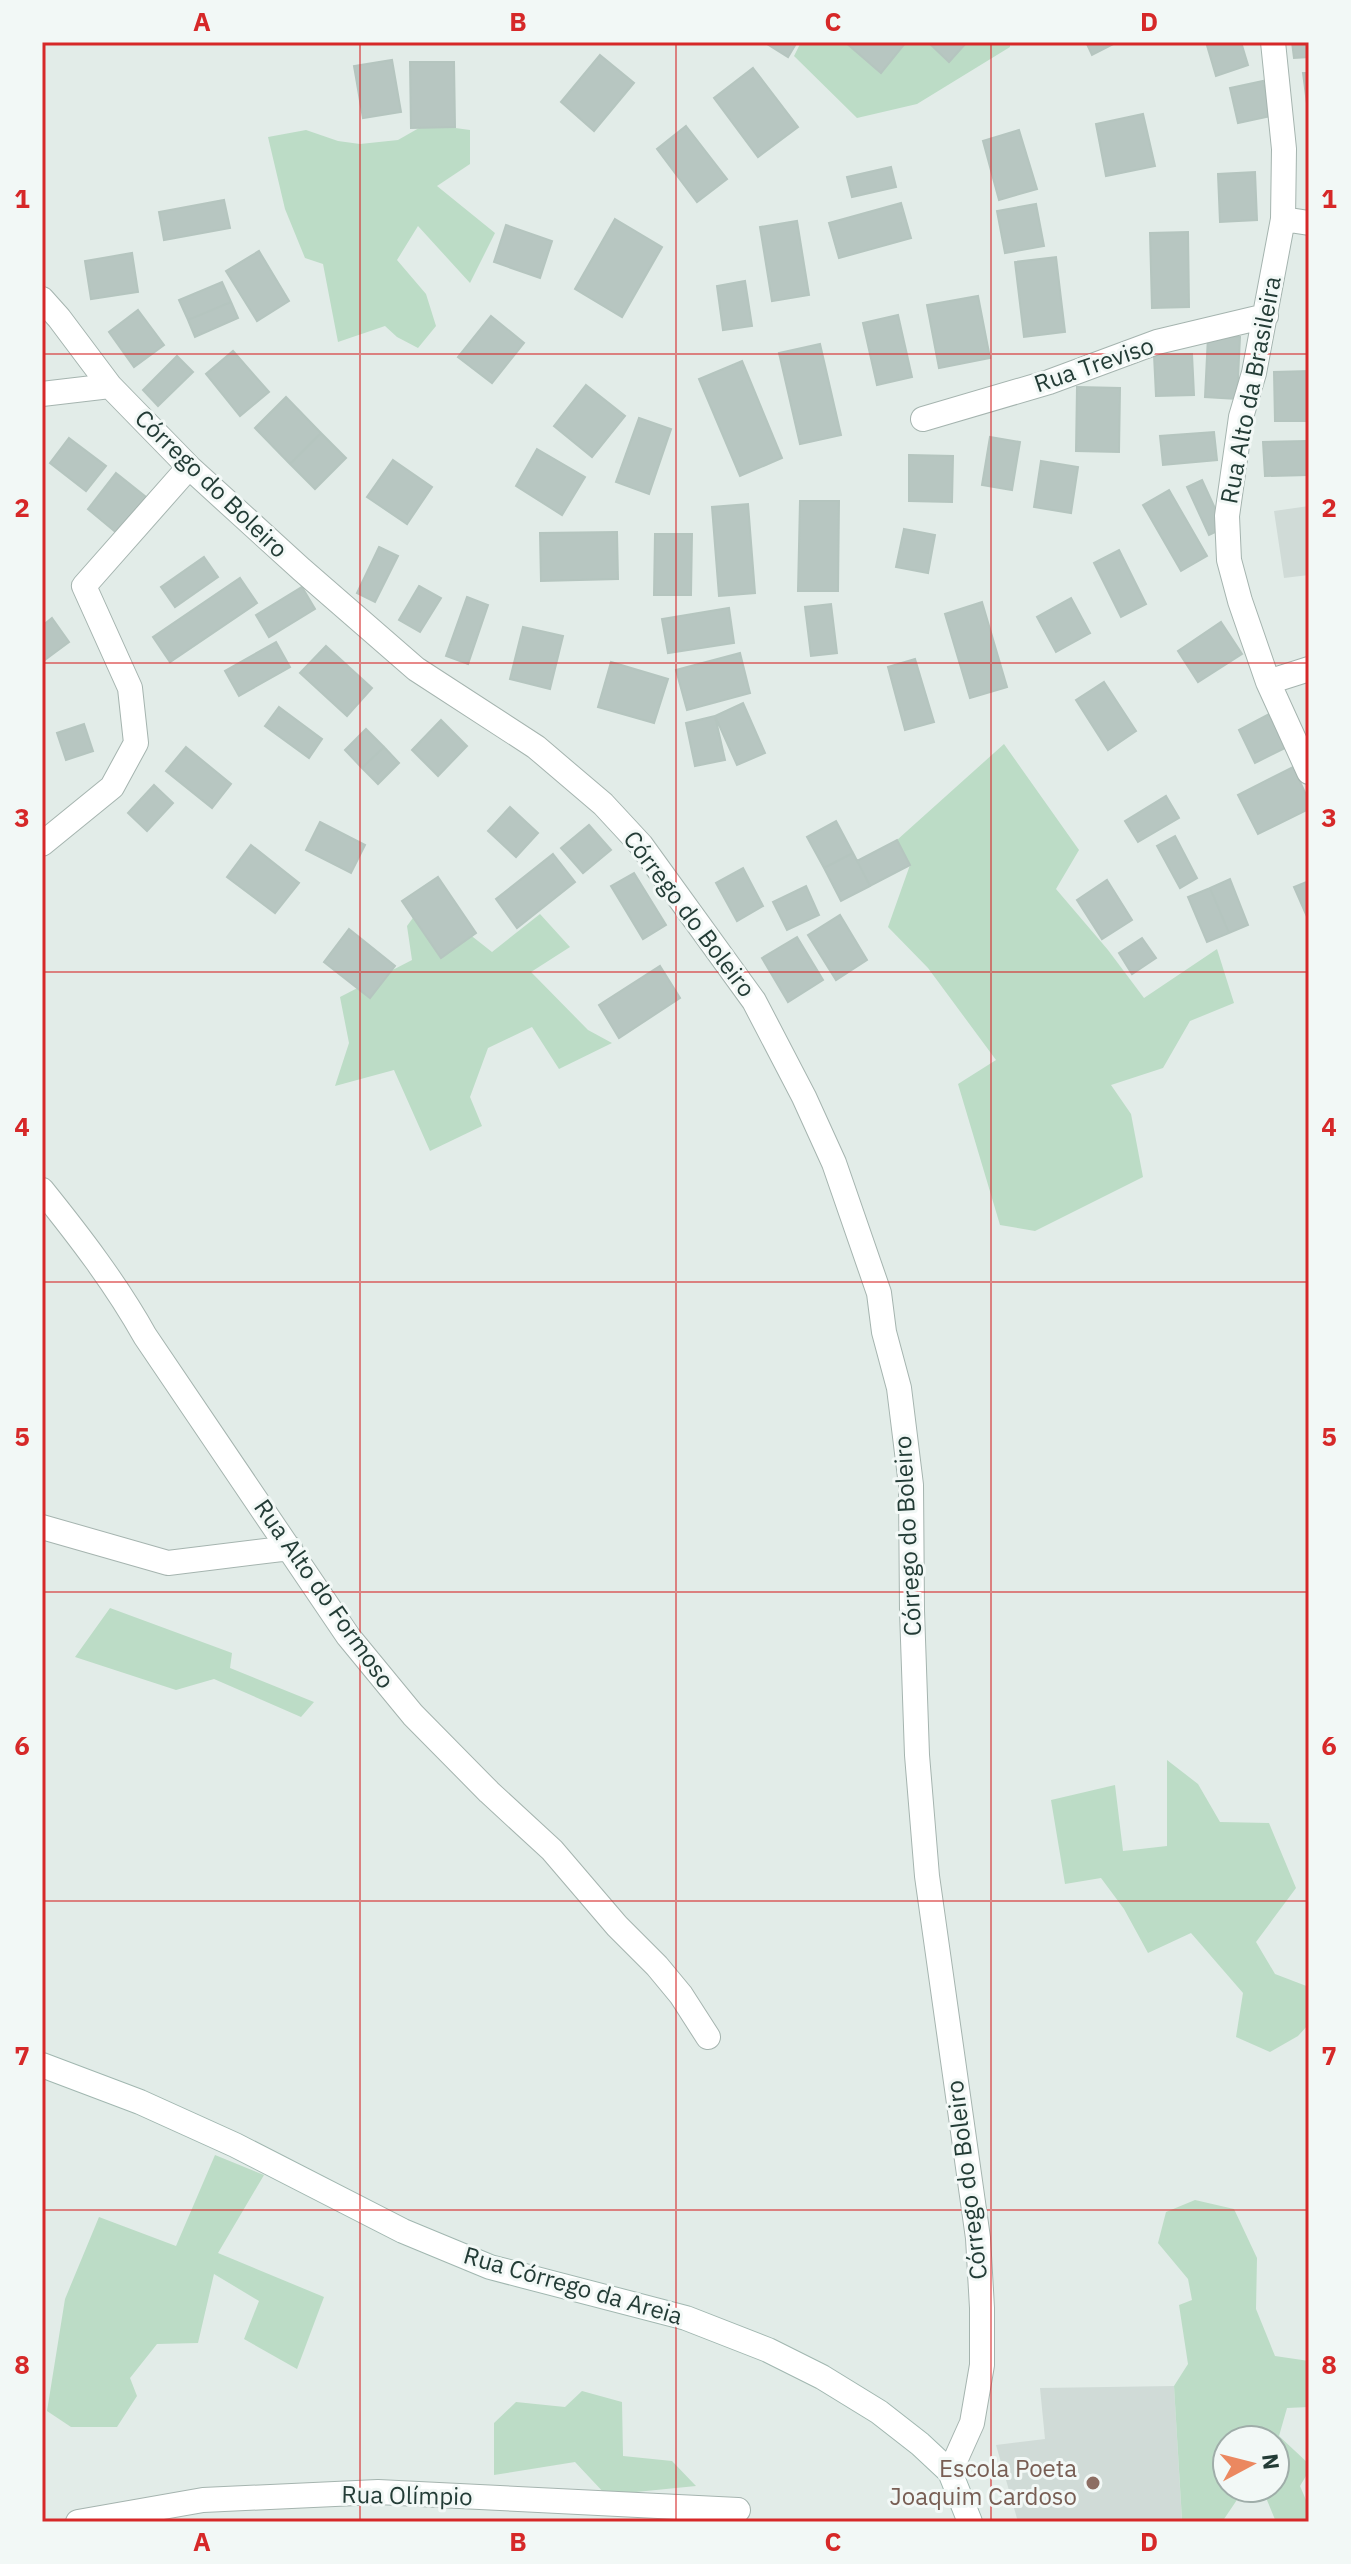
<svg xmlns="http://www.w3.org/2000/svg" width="1351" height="2564" font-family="'IBM Plex Sans',sans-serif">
	<rect width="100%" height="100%" fill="#e2ece8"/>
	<path fill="#d0dbd7" d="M1309,506V575L1284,578L1274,511Z
		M1174,2386L1182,2522H1018L996,2445L1045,2439L1040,2388Z"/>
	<path fill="#bcdcc6" d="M801,42H1010V47L917,104L857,118L794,56Z
		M426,124L470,130V164L437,186L495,233L470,283L418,226L397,260L426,294L436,326L418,348L397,337L385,326L338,342L323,264L305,258L285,209L268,137L306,130L338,141L360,144L398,140Z
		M1004,744L1079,850L1056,889L1108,950L1144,998L1217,949L1234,1003L1190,1021L1163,1068L1111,1085L1131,1114L1143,1177L1035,1231L1000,1225L958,1084L996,1060L928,968L888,927L910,865L897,840Z
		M426,900L492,952L540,914L570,947L531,972L588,1030L612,1043L559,1069L532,1027L488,1048L470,1097L482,1126L430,1151L394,1070L335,1086L349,1043L340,997L412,960L407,926Z
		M110,1608L232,1653L230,1668L314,1702L301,1717L214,1679L176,1690L75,1657Z
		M1167,1760L1198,1784L1220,1822L1269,1823L1296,1888L1256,1942L1275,1974L1309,1987V2024L1298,2036L1270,2052L1236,2037L1243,1993L1191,1933L1148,1953L1124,1909L1101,1878L1065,1884L1051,1800L1115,1785L1123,1851L1167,1846Z
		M215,2155L264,2175L218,2253L324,2297L297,2369L244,2339L259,2301L214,2274L198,2343L157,2344L130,2378L137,2396L117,2427H71L47,2411L65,2299L99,2217L176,2246Z
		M1195,2200L1234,2209L1257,2258L1256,2309L1275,2356L1309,2361V2407L1287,2408L1279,2436L1309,2464V2471L1300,2486L1309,2507V2522H1276L1262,2488H1275V2440H1227V2488H1245L1222,2522L1182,2520L1174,2386L1188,2364L1179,2305L1192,2300L1188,2279L1158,2243L1166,2212Z
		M582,2391L622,2402L623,2456L672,2461L696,2486L606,2495L575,2462L494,2475V2423L516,2402L565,2407Z"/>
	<path fill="#b7c6c1" stroke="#b5c5bf" stroke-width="2" d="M764,42H797L788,57Z
		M845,42H906L881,73Z
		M928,42H967L949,62Z
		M1086,42H1117L1092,55Z
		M1206,42H1241L1248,65L1216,76Z
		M1292,42H1309V57L1294,58Z
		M600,55L634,83L594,131L561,102Z
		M392,60L401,112L363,118L354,66Z
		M410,62H454L455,127L411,128Z
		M753,68L798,127L758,157L714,98Z
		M1303,73H1309V111H1308Z
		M1263,81L1271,116L1238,123L1230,88Z
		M1143,114L1155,166L1106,176L1096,124Z
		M686,126L727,179L697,202L657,149Z
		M1019,130L1037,189L999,200L983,141Z
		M891,167L896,187L852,197L847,177Z
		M1255,172L1257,220L1220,222L1218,174Z
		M224,200L230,228L164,240L159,212Z
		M901,203L911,238L839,258L829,223Z
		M1036,204L1044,246L1005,253L997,211Z
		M615,219L662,247L622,317L575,289Z
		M797,221L809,295L772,301L760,227Z
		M506,225L552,241L540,278L494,262Z
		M1188,232L1189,307L1152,308L1150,233Z
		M259,251L289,301L257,321L226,271Z
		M132,253L138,292L91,299L85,261Z
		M1056,257L1065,332L1024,337L1015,262Z
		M745,281L752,326L723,330L717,286Z
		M222,282L231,302L188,320L179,300Z
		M978,296L990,358L939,368L927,305Z
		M231,302L238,318L195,337L188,320Z
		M138,310L164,345L134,367L109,332Z
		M898,315L912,377L877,385L863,323Z
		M491,316L524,343L492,383L458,357Z
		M1208,336L1240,337L1237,399L1205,397Z
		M820,344L841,435L800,444L779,353Z
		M233,351L269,392L240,416L206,374Z
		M1192,354L1194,395L1156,396L1154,355Z
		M177,356L193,372L158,406L143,390Z
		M742,361L782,458L740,476L699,379Z
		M1309,371V421H1275L1274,372Z
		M586,385L625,416L592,457L554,426Z
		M1077,387L1120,388L1119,452L1076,451Z
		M286,397L321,433L290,464L255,428Z
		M639,418L671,429L649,494L616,482Z
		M1214,432L1217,460L1163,465L1160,436Z
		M321,433L346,458L315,489L290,464Z
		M990,437L1020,442L1012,490L982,485Z
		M69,438L106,466L86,491L50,463Z
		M1306,441L1307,475L1265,476L1263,442Z
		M537,449L585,477L562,515L516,486Z
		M909,455L953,456L952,502L909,501Z
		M393,460L432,487L407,524L367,497Z
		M1041,461L1078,467L1071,513L1034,507Z
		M116,473L146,497L118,534L88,509Z
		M1202,480L1224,528L1209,535L1187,487Z
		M1169,490L1207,556L1181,571L1143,505Z
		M800,501H839L838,591H798Z
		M748,504L755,593L719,596L712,507Z
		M904,529L935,535L928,573L896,567Z
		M617,532L618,579L541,581L540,533Z
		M655,534H692L691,595H654Z
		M379,547L398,556L375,602L357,593Z
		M1119,550L1146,604L1121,617L1094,563Z
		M204,557L218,577L175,607L161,587Z
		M240,578L257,603L170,662L153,637Z
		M419,586L441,598L420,632L399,620Z
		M302,587L315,609L269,637L256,615Z
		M467,597L488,605L468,664L446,656Z
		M1071,598L1090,633L1056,652L1037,617Z
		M982,602L1007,687L970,698L945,614Z
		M831,604L837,653L811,656L805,607Z
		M729,608L734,643L668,653L662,619Z
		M52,618L69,642L42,662V626Z
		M1221,622L1242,654L1198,682L1178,651Z
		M523,627L563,636L550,689L510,679Z
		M276,642L290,667L239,696L225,671Z
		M326,646L372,688L347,716L300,673Z
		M740,653L750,693L687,710L676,670Z
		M915,659L934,722L905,730L888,667Z
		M611,662L668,679L654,723L598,707Z
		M1104,682L1136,731L1108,750L1076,700Z
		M743,703L765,753L737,765L715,716Z
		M279,707L322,739L309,758L265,726Z
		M1269,714L1287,747L1255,763L1239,730Z
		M715,716L725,760L695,766L686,723Z
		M441,720L467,746L438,776L412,750Z
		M84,724L93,751L66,760L57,733Z
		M366,729L384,747L362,768L345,750Z
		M186,747L231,784L212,808L166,771Z
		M384,747L399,763L378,784L362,768Z
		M1293,767L1309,801V809L1258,834L1238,795Z
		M154,785L173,803L147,831L128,813Z
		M1166,796L1179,818L1138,842L1125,821Z
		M510,807L538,833L516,857L488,831Z
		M836,821L853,853L824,868L807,837Z
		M320,822L365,845L351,873L306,850Z
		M589,825L611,850L583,873L561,848Z
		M1175,836L1197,878L1180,888L1157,846Z
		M897,840L910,865L870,886L857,861Z
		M251,845L299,883L275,913L227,877Z
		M853,853L870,886L841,901L824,868Z
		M553,854L575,882L517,928L496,899Z
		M743,868L763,906L737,921L716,883Z
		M634,873L666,925L643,939L611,886Z
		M438,877L476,933L441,958L402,901Z
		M1230,879L1248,925L1229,933L1210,888Z
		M1107,880L1132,920L1102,939L1077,900Z
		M1309,881V921L1294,887Z
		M806,886L819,915L787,930L773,902Z
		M1210,888L1229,933L1207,942L1188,897Z
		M840,915L867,960L836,980L808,935Z
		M349,929L395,966L370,998L324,962Z
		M797,937L823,980L788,1002L762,958Z
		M1142,938L1156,958L1132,974L1119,953Z
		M660,966L680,998L619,1038L599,1005Z"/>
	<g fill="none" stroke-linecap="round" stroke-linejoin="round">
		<g stroke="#a5b4af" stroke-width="26">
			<path id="street" d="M1273,42L1284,149L1283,219L1254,373L1241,417L1227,516L1229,560L1240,601L1268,682L1309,772
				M1283,219L1309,223
				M42,299L59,318L110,386L189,467L301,569L416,669L536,747L603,804L641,845L754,1001L804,1097L834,1163L879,1293L884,1332L899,1388L911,1485L912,1611L917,1755L927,1876L978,2238L982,2308V2365L972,2423L950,2472
				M42,394L110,386
				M923,419L1049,382L1157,342L1266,316
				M1268,682L1309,669
				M42,844L112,787L136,743L130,688L84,586L189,467
				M42,1190C79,1236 116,1284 145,1336L348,1636L413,1715L489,1792L552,1850L617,1926L657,1966L681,1995L708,2037
				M42,1527L168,1563L290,1548
				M78,2522L203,2500L378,2492L738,2510"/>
		</g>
		<g stroke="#a1b7b0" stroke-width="26">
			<path id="secondary" d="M42,2065L140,2102L235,2145L403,2231L490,2267L686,2318L768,2350L822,2377L879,2412L920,2444L950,2472L970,2522"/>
		</g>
		<use href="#street" stroke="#fff" stroke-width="24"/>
		<use href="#secondary" stroke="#fff" stroke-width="24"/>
	</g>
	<path fill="none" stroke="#d62828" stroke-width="2" stroke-opacity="0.55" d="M360,42V2522M676,42V2522M991,42V2522M42,354H1309M42,663H1309M42,972H1309M42,1282H1309M42,1592H1309M42,1901H1309M42,2210H1309"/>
	<circle fill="#8d6e63" stroke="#f2f8f6" stroke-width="3" cx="1093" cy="2483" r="8"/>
	<g text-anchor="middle" stroke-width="6" stroke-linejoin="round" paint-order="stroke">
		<g font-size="24" fill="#233c36" stroke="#f2f8f6">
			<text transform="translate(1094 365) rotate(-19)" y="8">Rua Treviso</text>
			<text transform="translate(1251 390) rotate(-79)" y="8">Rua Alto da Brasileira</text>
			<text transform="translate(211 484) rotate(44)" y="8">Córrego do Boleiro</text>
			<text transform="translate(689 914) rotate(53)" y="8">Córrego do Boleiro</text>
			<text transform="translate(908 1536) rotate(-93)" y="8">Córrego do Boleiro</text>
			<text transform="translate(324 1594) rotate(55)" y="8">Rua Alto do Formoso</text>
			<text transform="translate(967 2180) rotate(-97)" y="8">Córrego do Boleiro</text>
			<text transform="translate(573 2286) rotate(16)" y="8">Rua Córrego da Areia</text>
			<text transform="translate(407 2496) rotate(1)" y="8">Rua Olímpio</text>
		</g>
		<g font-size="24" fill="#785e54" stroke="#f2f8f6" text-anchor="end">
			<text x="1077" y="2477">Escola Poeta<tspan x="1077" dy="28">Joaquim Cardoso</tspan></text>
		</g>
	</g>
	<rect width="1351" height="2564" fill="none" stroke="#f2f8f6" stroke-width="88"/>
	<g transform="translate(1251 2464) rotate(83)"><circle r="38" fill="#f2f8f6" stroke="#9fada9" stroke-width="2"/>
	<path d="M0-6L14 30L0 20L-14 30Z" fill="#eb8860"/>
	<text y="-12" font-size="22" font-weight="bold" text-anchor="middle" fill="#233c36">N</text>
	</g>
	<rect x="44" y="44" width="1263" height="2476" fill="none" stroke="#d62828" stroke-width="3"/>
	<g font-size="26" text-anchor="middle" font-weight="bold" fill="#d62828">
		<text x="202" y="31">A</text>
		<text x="518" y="31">B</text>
		<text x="833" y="31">C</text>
		<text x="1149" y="31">D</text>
		<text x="22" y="208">1</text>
		<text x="1329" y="208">1</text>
		<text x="22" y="517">2</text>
		<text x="1329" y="517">2</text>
		<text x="22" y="827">3</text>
		<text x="1329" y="827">3</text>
		<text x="22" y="1136">4</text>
		<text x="1329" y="1136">4</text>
		<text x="22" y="1446">5</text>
		<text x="1329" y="1446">5</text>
		<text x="22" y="1755">6</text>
		<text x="1329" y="1755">6</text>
		<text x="22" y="2065">7</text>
		<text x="1329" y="2065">7</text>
		<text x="22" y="2374">8</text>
		<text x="1329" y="2374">8</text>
		<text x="202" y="2551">A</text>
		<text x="518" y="2551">B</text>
		<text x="833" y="2551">C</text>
		<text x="1149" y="2551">D</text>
	</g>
</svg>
